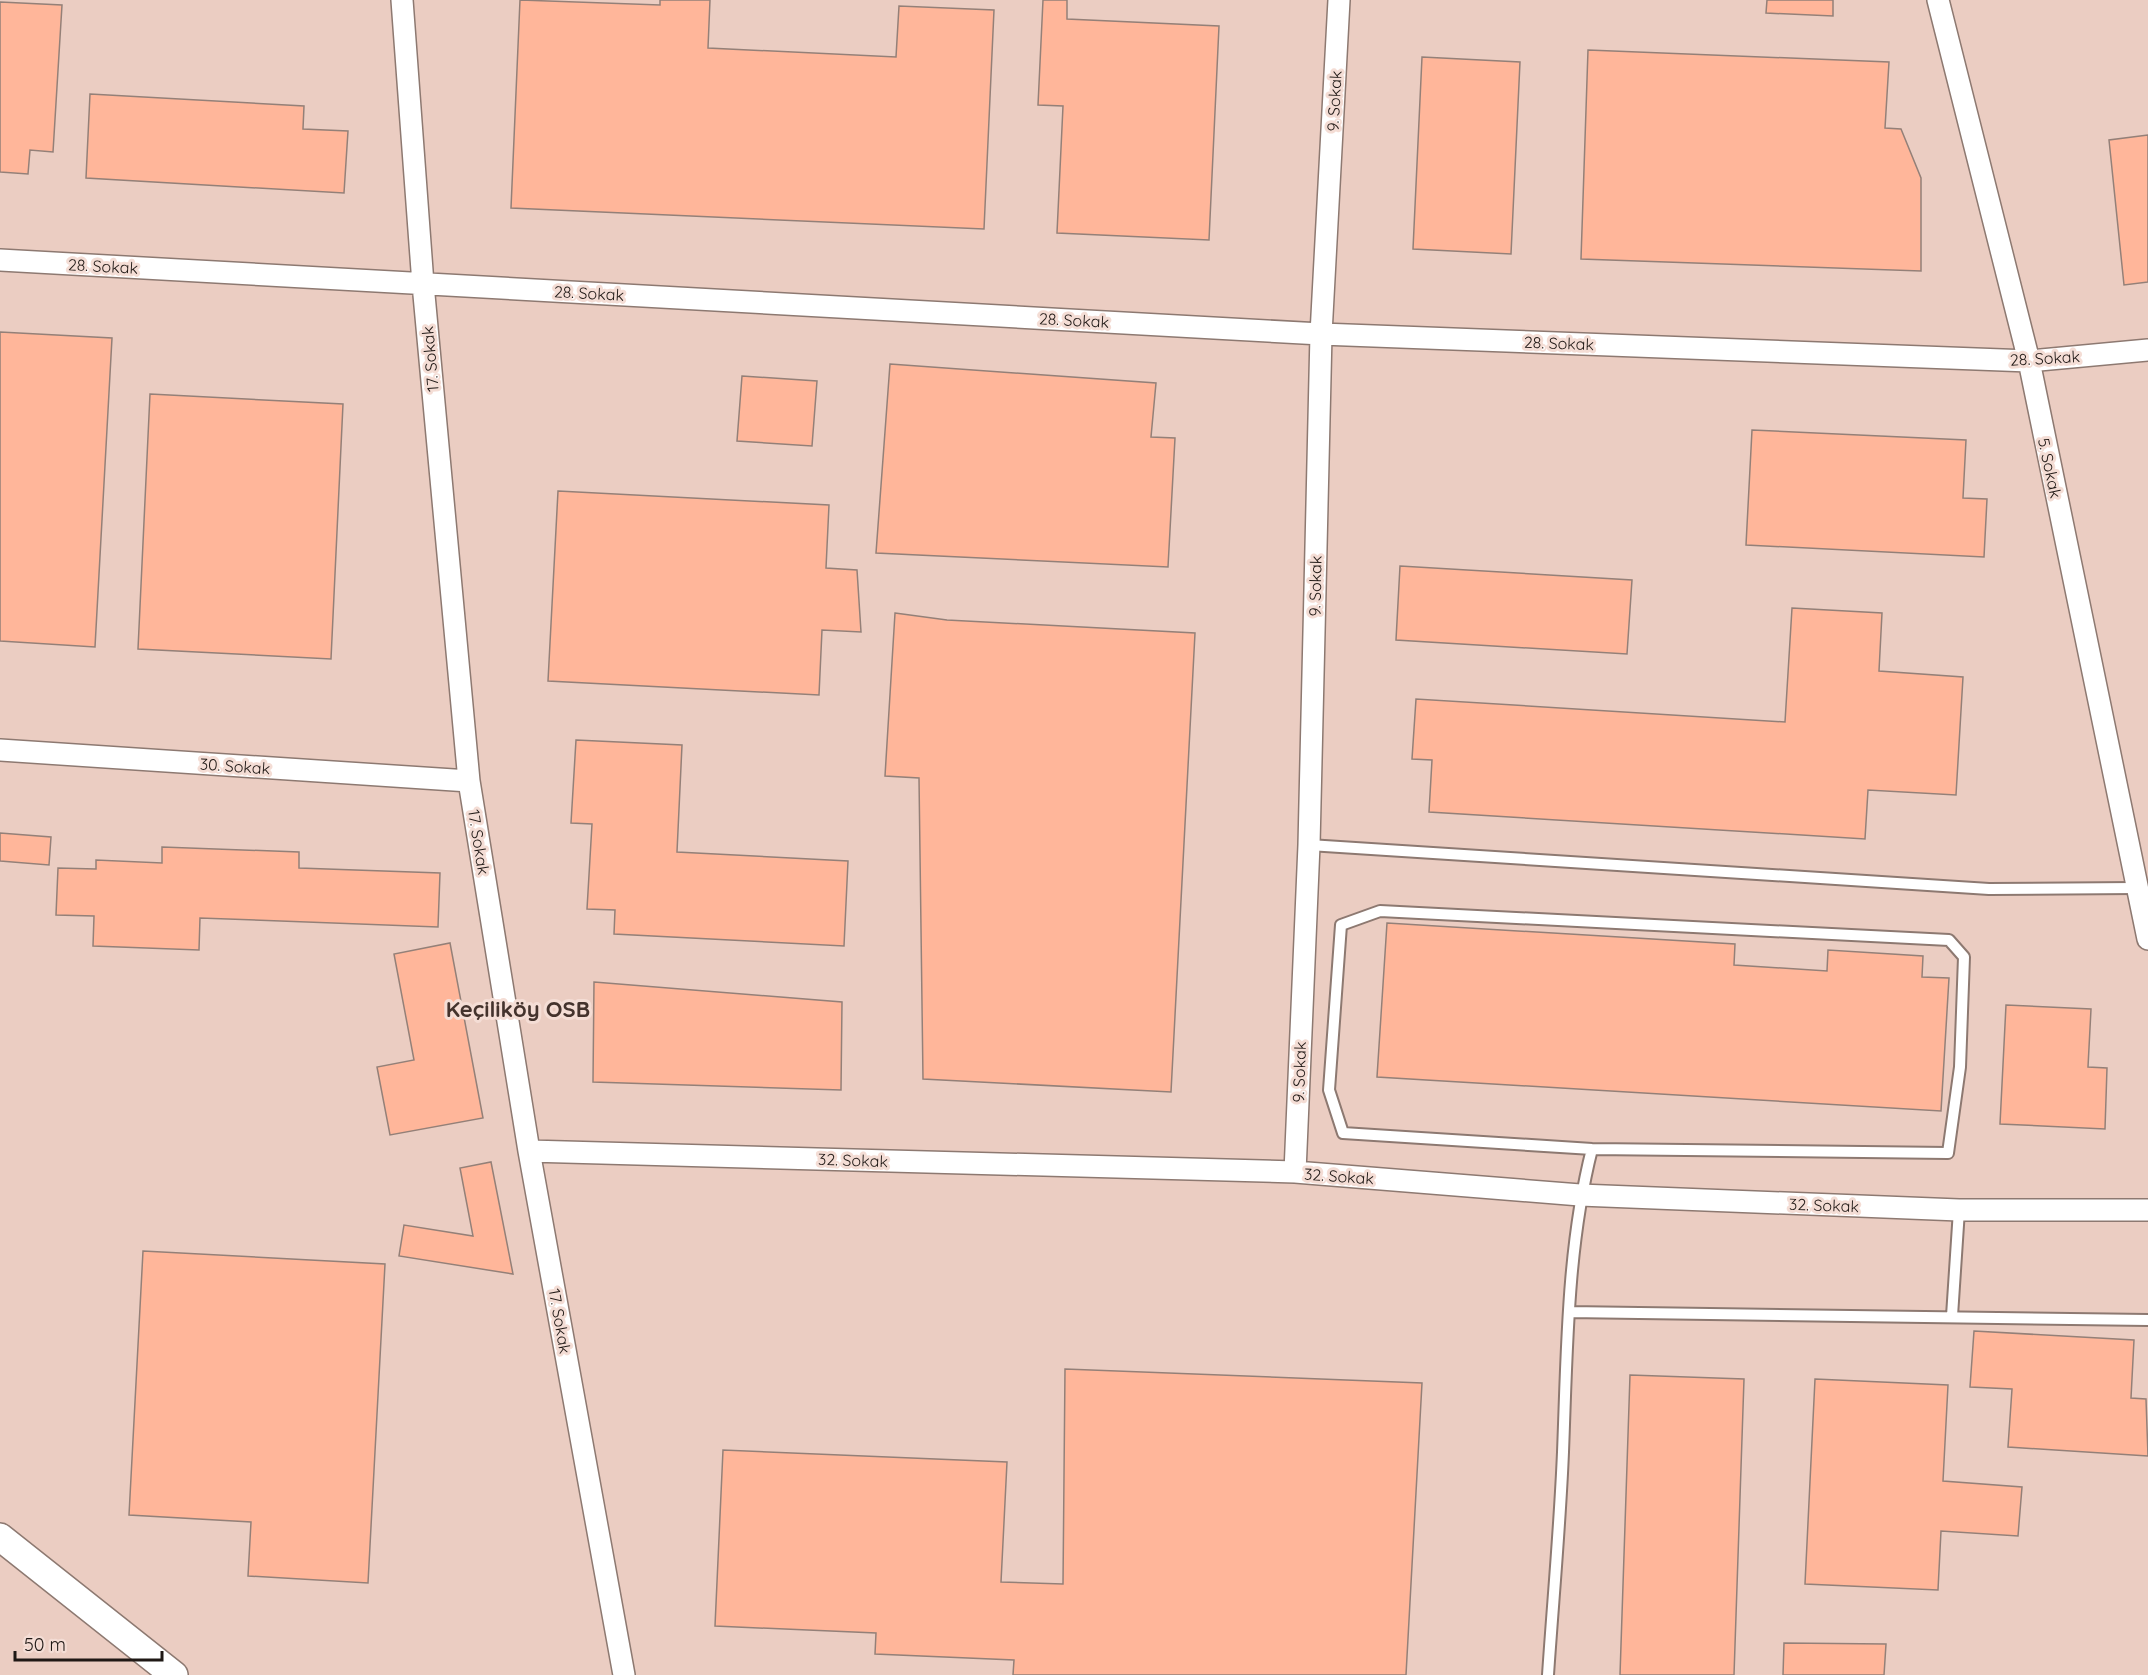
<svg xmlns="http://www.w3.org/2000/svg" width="2148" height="1675" font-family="Quicksand,sans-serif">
	<rect width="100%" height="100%" fill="#f4ddd5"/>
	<path fill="#ebcdc2" d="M0,0H2148V1675H0Z"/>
	<path fill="#ffb69a" stroke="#948078" stroke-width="1.5" d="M520,0L660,5V0H710L708,48L896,57L899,6L994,10L984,229L511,208Z
		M1043,0H1067V19L1219,26L1209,240L1057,233L1063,106L1038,105Z
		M1767,0H1833V16L1766,13Z
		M0,2L62,5L53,152L30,150L28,174L0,172Z
		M1588,50L1889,62L1885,128L1901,129L1921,178V271L1581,259Z
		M1422,57L1520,62L1511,254L1413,249Z
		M90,94L304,106L303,129L348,131L344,193L86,178Z
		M2148,135V282L2124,285L2109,140Z
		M0,332L112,338L95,647L0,641Z
		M890,364L1156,383L1151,437L1175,438L1168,567L876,553Z
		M742,376L817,381L812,446L737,441Z
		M150,394L343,404L331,659L138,649Z
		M1752,430L1966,440L1963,498L1987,499L1984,557L1746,545Z
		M558,491L829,505L826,568L857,570L861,632L822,630L819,695L548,681Z
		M1400,566L1632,580L1627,654L1396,640Z
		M1792,608L1882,613L1879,671L1963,677L1956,795L1868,790L1865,839L1429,812L1432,760L1412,759L1416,699L1785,722Z
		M895,613L947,620L1195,633L1171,1092L923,1079L919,778L885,776Z
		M576,740L682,745L677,852L848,861L844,946L614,934L615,910L587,909L592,824L571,823Z
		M0,833L51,837L49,865L0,861Z
		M162,847L299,852V868L440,873L438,927L200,918L199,950L93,946L94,916L56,915L58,868L96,869V860L162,863Z
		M1387,923L1735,944L1734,965L1827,971L1828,950L1923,956L1922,977L1949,978L1941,1111L1377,1077Z
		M450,943L483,1118L390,1135L377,1067L414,1060L394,954Z
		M594,982L842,1002L841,1090L593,1082Z
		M2006,1005L2091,1009L2088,1067L2107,1068L2105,1129L2000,1124Z
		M491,1162L513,1274L399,1256L404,1225L473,1236L460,1168Z
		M143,1251L385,1264L368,1583L248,1576L251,1522L129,1515Z
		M1974,1331L2134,1340L2131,1398L2146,1399L2148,1456L2008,1447L2012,1389L1970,1387Z
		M1065,1369L1422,1383L1406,1675H1013L1014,1660L875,1654L876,1633L715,1626L723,1450L1007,1462L1001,1582L1063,1584Z
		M1630,1375L1744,1379L1734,1675H1620Z
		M1815,1379L1948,1385L1943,1481L2022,1487L2018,1536L1941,1531L1938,1590L1805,1584Z
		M1784,1643L1886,1644L1884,1675H1783Z"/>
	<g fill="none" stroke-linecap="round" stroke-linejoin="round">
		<g stroke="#8d7971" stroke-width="14">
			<path id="service" d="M1309,845L1989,889L2136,888
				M1380,911L1949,940L1964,957L1960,1067L1948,1153L1592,1149L1343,1133L1329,1090L1341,925Z
				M1569,1312L2148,1320
				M1952,1316L1959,1210
				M1548,1675C1553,1601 1560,1526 1563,1452C1567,1351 1567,1247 1592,1149"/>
		</g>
		<g stroke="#8d7971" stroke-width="24">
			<path id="minor" d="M402,0L423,284L469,781L529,1151L624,1675
				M1938,0L2029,361L2148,939
				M0,260L1321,334L2029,361L2148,350
				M0,750L469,781
				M529,1151L1295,1172L1580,1195L1959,1210H2148
				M1295,1172L1309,845L1321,334L1339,0"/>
		</g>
		<g stroke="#8d7971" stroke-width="30">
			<path id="tertiary" d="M0,1537L174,1675"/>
		</g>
		<use href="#service" stroke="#fff" stroke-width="10"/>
		<use href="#minor" stroke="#fff" stroke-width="21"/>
		<use href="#tertiary" stroke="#fff" stroke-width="27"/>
	</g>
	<g text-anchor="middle" stroke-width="6" stroke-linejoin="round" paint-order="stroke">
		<g font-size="16" fill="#1f1815" stroke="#f4ddd5">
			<text transform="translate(1334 101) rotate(-87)" y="6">9. Sokak</text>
			<text transform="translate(103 266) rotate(3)" y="6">28. Sokak</text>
			<text transform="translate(589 293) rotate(3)" y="6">28. Sokak</text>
			<text transform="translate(1074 320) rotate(3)" y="6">28. Sokak</text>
			<text transform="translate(1559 343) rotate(2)" y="6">28. Sokak</text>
			<text transform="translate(2045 358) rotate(-3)" y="6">28. Sokak</text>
			<text transform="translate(430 359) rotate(-95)" y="6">17. Sokak</text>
			<text transform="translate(2050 468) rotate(78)" y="6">5. Sokak</text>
			<text transform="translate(1315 586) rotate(-89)" y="6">9. Sokak</text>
			<text transform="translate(235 766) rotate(4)" y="6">30. Sokak</text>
			<text transform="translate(479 842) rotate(81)" y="6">17. Sokak</text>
			<text transform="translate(1299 1072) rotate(-88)" y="6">9. Sokak</text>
			<text transform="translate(853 1160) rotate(2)" y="6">32. Sokak</text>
			<text transform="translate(1339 1176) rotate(4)" y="6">32. Sokak</text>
			<text transform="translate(1824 1205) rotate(2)" y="6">32. Sokak</text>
			<text transform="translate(560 1321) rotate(80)" y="6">17. Sokak</text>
		</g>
		<g font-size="22" font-weight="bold" fill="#44332d" stroke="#f4ddd5">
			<text x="518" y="1017">Keçiliköy OSB</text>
		</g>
	</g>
	<path d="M15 1651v9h147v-9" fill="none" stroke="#1f1815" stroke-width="3"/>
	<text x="24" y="1651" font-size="18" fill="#1f1815" stroke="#f4ddd5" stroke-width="4.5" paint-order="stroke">50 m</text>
</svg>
